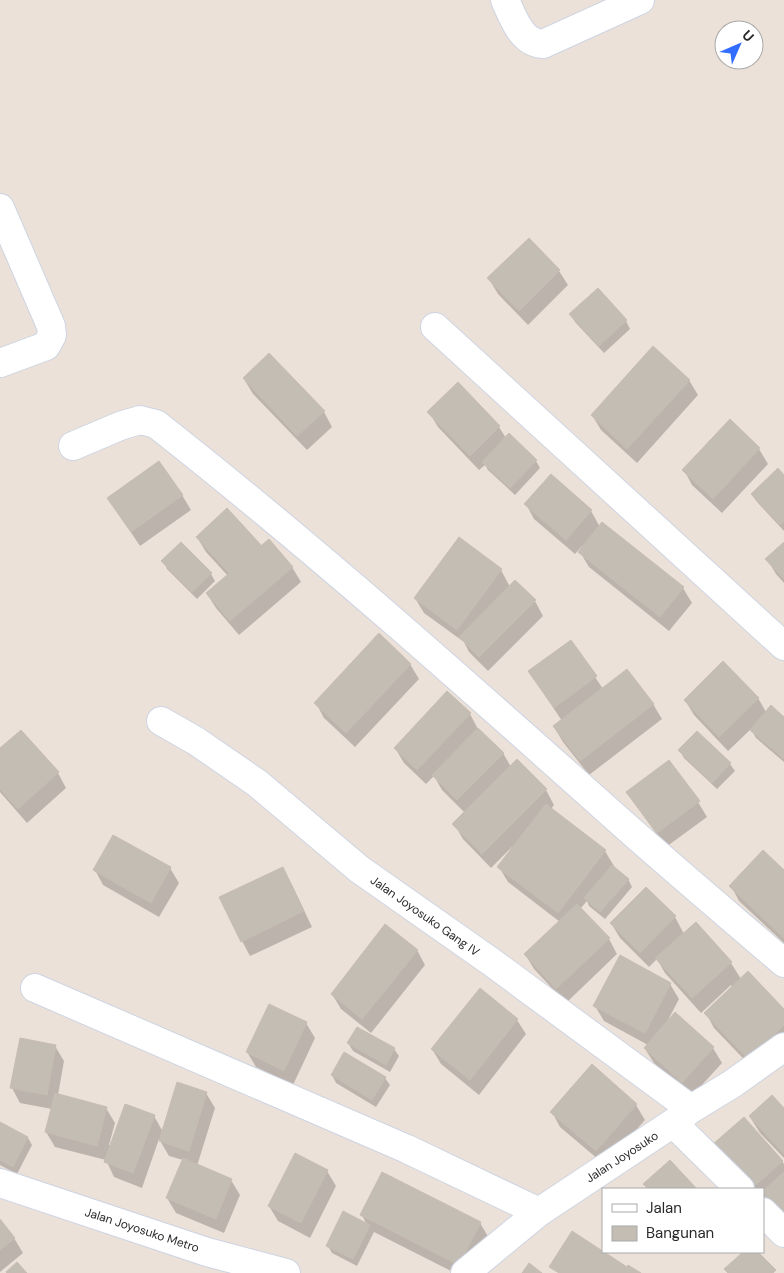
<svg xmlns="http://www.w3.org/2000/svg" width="784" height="1273" font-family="'DM Sans',sans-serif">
	<rect width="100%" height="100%" fill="#ece1d8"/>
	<path fill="#0003" d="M559,271L568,285L528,325L498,294L489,279Z
		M598,290L626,321L630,329L604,353L575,322L571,314Z
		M244,379L324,412L332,427L307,450L253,394Z
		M689,380L698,395L637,463L601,430L592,415Z
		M458,384L499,427L506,438L536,461L540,468L515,495L488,470L485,465L479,470L438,427L429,412Z
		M759,449L768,464L722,513L692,485L684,470Z
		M784,476V531L757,502L752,495Z
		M182,495L191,510L140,546L108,498Z
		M526,504L591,511L600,527L602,524L683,588L692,603L669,631L589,567L580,552L584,547L582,546L575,554L534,519Z
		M197,537L260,546L292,567L301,582L239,635L216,608L207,594L228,576L206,552Z
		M784,543V583L776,574L767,559Z
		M163,561L211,574L215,581L197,599L167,569Z
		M501,570L510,587L535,601L543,616L488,671L469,652L464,642L424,613L415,598Z
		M571,641L603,689L653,704L662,719L589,775L563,742L554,727L562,721L529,671Z
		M410,664L419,679L355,747L324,718L316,703Z
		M758,698L766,712L784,719V762L756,738L751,729L728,751L694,715L685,700Z
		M470,714L478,729L503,753L511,767L546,790L554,805L551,809L605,851L614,866L613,867L628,879L632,887L605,919L589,906L587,901L580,909L609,939L617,954L566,1003L534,969L525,954L560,922L508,882L499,867L514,848L512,847L491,868L463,839L454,824L465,813L442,790L434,776L426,784L404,763L395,748Z
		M0,749L58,773L66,788L27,823L0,792Z
		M680,751L730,764L735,771L717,789L684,758Z
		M628,792L698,802L707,817L666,847L637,807Z
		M170,868L179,883L159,917L103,885L95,870Z
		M784,872V943L739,901L731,886Z
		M291,883L312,927L250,956L242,941Z
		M675,917L684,934L731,963L741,979L784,1011V1048L758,1074L714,1028L706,1013L732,987L731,985L701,1013L665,973L657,959L649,967L620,938L611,923Z
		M417,950L425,965L371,1033L341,1009L332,994Z
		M670,984L679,999L667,1022L713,1048L722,1063L691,1097L654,1063L645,1049L648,1045L604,1021L595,1006Z
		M517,1020L526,1034L479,1095L441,1064L432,1049Z
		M306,1023L315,1038L293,1085L256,1067L247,1052Z
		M348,1043L394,1049L399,1056L390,1072L353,1051Z
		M55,1046L64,1061L58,1095L106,1108L115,1123L109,1145H111L154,1116L163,1132L206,1093L215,1108L197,1166L231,1180L240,1195L224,1233L176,1213L167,1198L183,1160L169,1156L159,1139L142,1188L114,1177L106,1160L55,1147L46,1132L52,1109L20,1103L12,1088Z
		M332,1075L385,1078L390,1085L376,1107L336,1083Z
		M636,1105L645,1120L605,1165L560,1127L552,1112Z
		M784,1110V1158L760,1133L750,1117Z
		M0,1123L28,1138L32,1145L17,1174L0,1165Z
		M782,1161L784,1164V1234L763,1208V1189H750Z
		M327,1171L336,1186L310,1238L278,1221L269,1206Z
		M362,1215L480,1223L489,1238L455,1273L374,1232L357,1266L332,1253L328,1246L367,1225Z
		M0,1221L14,1238L23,1253L0,1272Z"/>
	<path fill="#c3bdb4" stroke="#c7bdb2" d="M529,238L560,270L519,311L487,278Z
		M598,288L627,320L599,346L569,314Z
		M653,346L690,380L627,449L591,415Z
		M269,353L325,411L297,436L243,378Z
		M458,382L500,426L470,456L427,412Z
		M730,419L760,448L713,499L682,470Z
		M509,433L537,460L510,488L482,462Z
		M159,461L183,495L131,532L107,498Z
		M778,468L784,475V521L780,525L751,494Z
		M551,474L592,510L566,540L524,504Z
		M227,508L261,545L229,573L196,537Z
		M602,522L684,587L660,617L578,552Z
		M459,537L502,569L457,630L414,598Z
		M269,539L293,567L230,621L206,593Z
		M181,542L212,573L192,592L161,561Z
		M784,542V579L765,559Z
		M515,580L536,600L479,657L459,637Z
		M379,633L411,664L346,733L314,703Z
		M571,640L597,676L554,708L528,671Z
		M723,661L759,698L719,737L684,700Z
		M627,669L654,704L580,761L553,726Z
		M447,691L471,713L417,770L394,748Z
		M771,705L784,717V759L750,730Z
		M478,728L504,753L457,800L432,775Z
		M21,730L59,772L18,809L0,789V748Z
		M697,731L731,763L712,783L678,750Z
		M517,759L547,789L482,854L452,824Z
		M669,760L700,801L657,833L626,792Z
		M546,804L606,850L558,913L497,867Z
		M113,835L171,867L151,903L93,870Z
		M763,850L784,870V938L729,886Z
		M612,865L629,879L600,912L584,898Z
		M283,867L304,911L241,942L219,897Z
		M646,887L676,916L640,953L610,923Z
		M577,904L610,938L556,989L524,954Z
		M696,922L732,962L692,998L655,958Z
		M385,924L418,950L362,1019L331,994Z
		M620,955L671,983L645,1033L593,1006Z
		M748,971L784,1009V1025L749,1060L704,1013Z
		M480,988L518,1019L470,1080L431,1049Z
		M269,1004L307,1022L284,1071L246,1052Z
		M675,1012L714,1047L682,1083L644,1048Z
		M357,1027L395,1048L386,1065L347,1043Z
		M20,1038L56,1045L47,1095L10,1088Z
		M344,1052L386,1077L372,1100L331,1075Z
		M592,1064L637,1104L596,1151L550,1112Z
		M177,1082L207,1092L189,1151L159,1141Z
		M55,1093L107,1107L97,1146L45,1132Z
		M772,1095L784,1108V1154L749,1116Z
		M125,1104L155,1115L133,1173L104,1162Z
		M744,1117L783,1161L752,1188L713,1144Z
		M0,1122L28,1137L13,1167L0,1160Z
		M295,1153L328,1170L301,1223L268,1206Z
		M183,1158L232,1179L216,1219L166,1198Z
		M670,1160L697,1189H648L643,1184Z
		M382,1172L481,1222L459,1265L360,1215Z
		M784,1172V1227L763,1206V1191Z
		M343,1211L370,1225L353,1259L326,1246Z
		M0,1219L15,1238L0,1250Z
		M572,1231L627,1267L628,1265L641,1273H559L549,1267Z
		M743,1252H758L776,1270L773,1273H728L724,1269Z
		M17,1262L27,1273H7L6,1272Z
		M529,1263L542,1273H522Z"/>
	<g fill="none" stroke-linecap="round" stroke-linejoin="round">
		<g stroke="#cdd4e3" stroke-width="30">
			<path id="minor" d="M505,0C513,17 521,43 543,44L640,0
				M0,208L51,326L52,335L46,346L0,363
				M435,327L784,646
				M73,446L120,426L140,420L156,424C314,548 464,682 614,816C670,866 727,914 784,963
				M161,721L196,741L257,783L359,869L490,961L691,1109
				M35,988L407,1149L539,1212
				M673,1123L740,1189
				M0,1183L207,1252L286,1273
				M763,1212L784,1233
				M465,1273L539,1212L673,1123L691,1109L732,1084L784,1047"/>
		</g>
		<use href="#minor" stroke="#fff" stroke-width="28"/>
	</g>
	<g text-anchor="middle" stroke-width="4" stroke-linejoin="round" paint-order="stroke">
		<g font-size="12" fill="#282828" stroke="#fff">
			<text transform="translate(425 916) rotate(35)" y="4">Jalan Joyosuko Gang IV</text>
			<text transform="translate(622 1157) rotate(-33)" y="4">Jalan Joyosuko</text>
			<text transform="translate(142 1230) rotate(18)" y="4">Jalan Joyosuko Metro</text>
		</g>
	</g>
	<rect x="602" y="1188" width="162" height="65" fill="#ffffff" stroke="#a9a9a9"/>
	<rect x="612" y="1204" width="25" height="8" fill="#ffffff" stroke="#a9a9a9"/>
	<text x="646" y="1213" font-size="15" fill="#282828">Jalan</text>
	<rect x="612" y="1226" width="25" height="15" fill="#c3bdb4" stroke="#a9a9a9"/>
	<text x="646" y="1238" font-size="15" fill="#282828">Bangunan</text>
	<g transform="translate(739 45) rotate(45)"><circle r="24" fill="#ffffff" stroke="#a9a9a9"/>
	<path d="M0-4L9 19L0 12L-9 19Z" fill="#326dff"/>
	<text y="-8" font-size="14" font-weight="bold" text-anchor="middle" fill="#282828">U</text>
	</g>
</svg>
